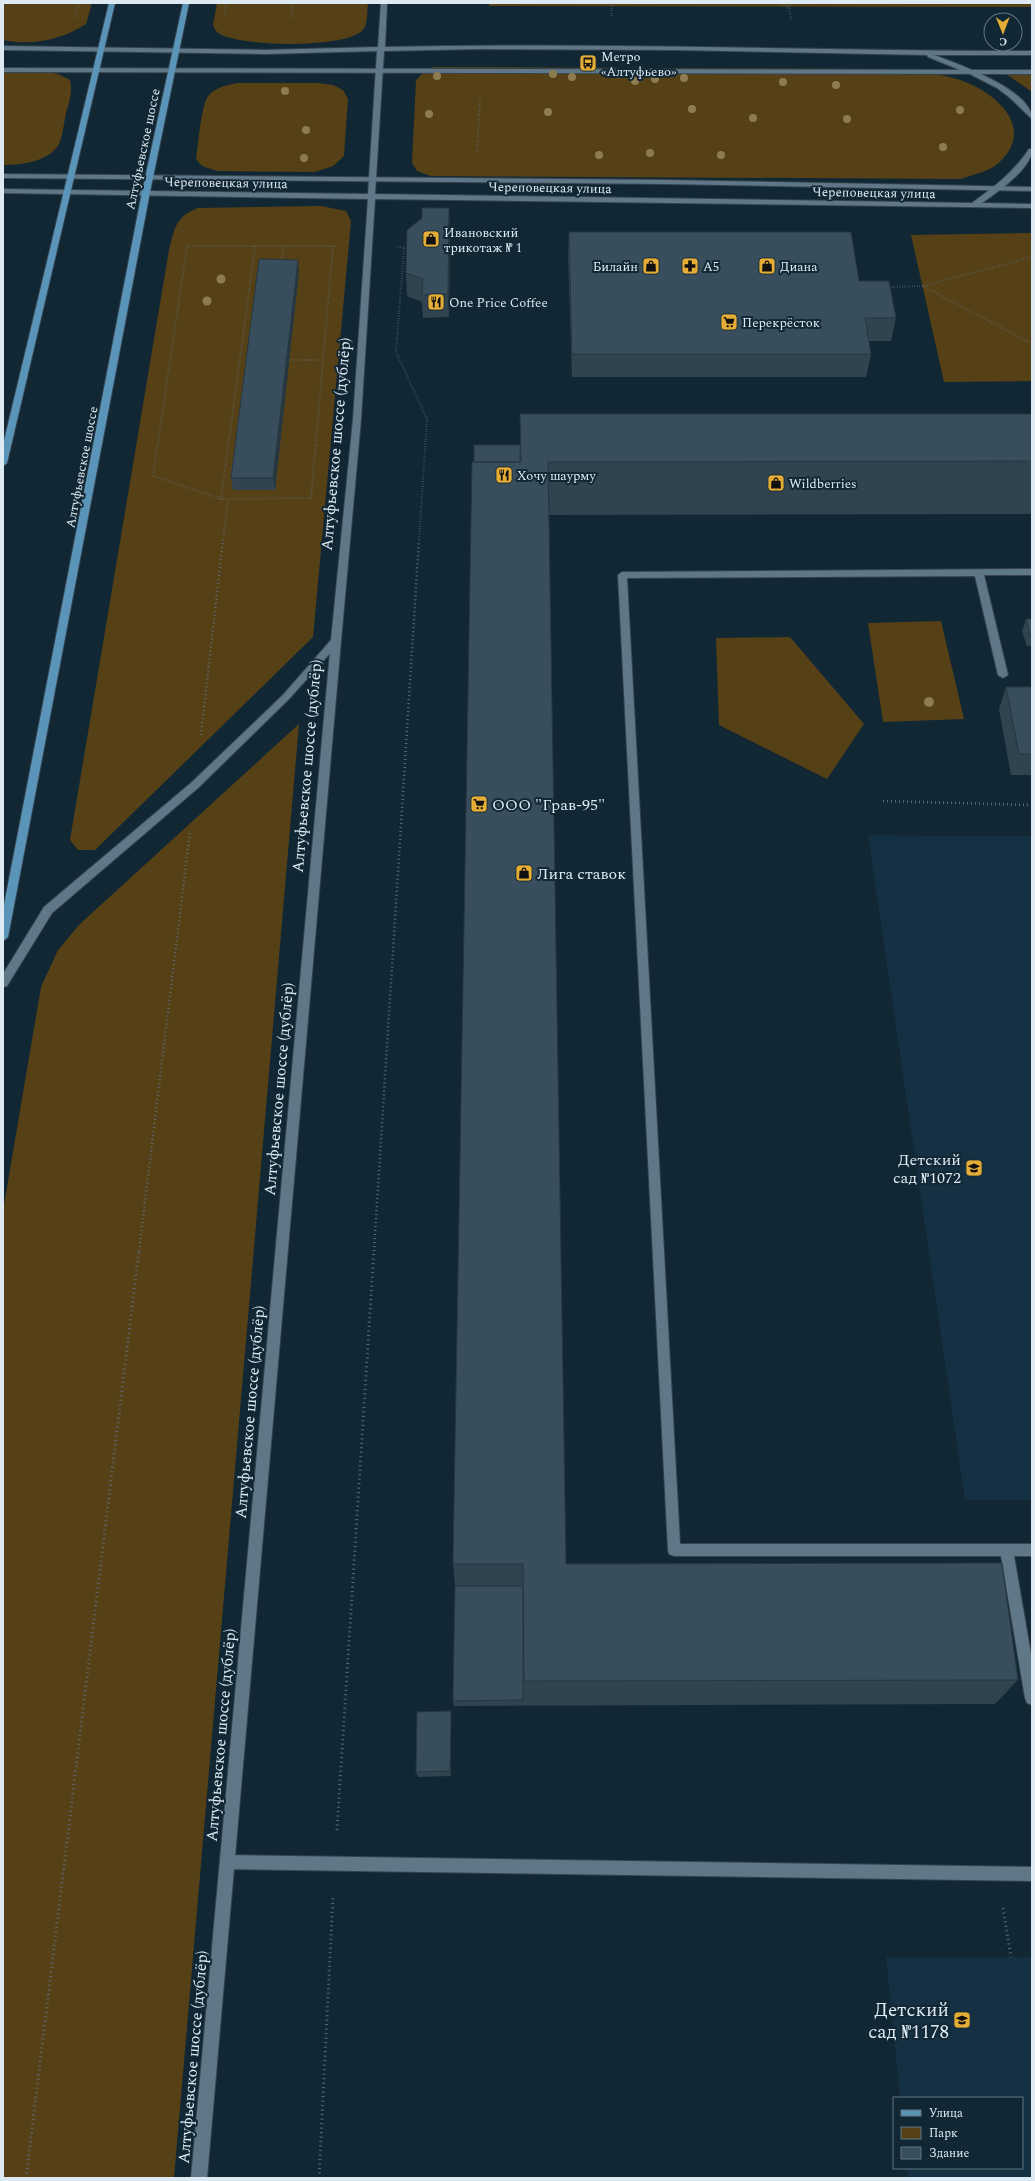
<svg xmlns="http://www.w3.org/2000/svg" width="1035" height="2181" font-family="Spectral,serif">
	<rect width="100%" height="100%" fill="#122734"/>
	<path fill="#143042" d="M868,835L1032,836V1500H965Z
		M886,1957H1032V2178H908L907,2168H1022V2098H900Z"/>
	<path fill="#564116" d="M3,3H92L86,24C61,40 32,46 3,40Z
		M217,3H368C367,11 368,24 363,30C345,49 239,47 218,33C216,31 214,28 213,25Z
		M489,3H1032V7L489,6Z
		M433,67L899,69C922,72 947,74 968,83C1005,99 1035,134 995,166C986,172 971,175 961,179L431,176L417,171L412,163L416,80L422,74Z
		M999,69H1032V92Z
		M40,71L58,74L70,80C73,92 69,102 66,113C64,122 63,135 59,144C49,162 21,165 3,165V72Z
		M238,83H318L333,85L343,90L348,99L344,156L333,166L315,172L217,171L202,166L196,159C198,145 201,112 206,100C211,88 227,85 238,83Z
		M321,206L346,211L351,221L313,637L95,850H78L70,840L169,250C175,228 175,217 198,208Z
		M1032,233V381L944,382L911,235Z
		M941,621L964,719L883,722L868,623Z
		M790,637L864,724L827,779L719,725L716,638Z
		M299,724L174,2178H3V1211L41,987L58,950L80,924Z"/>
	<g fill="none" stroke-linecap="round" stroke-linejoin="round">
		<g stroke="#35444f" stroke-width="2">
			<path id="service" d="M3,68L1032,70V74L3,72Z
				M3,174L666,180L1032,187V191L666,184L3,178Z
				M1032,569V575H984L1008,675L1003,678L998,675L975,576L627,578L680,1544H1032V1556H1014L1032,1660V1705L1027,1703L1025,1698L1001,1556H674L669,1554L668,1550L618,575L622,572Z
				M227,1855L1032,1867V1881L227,1869L222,1867L220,1862L222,1857Z"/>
		</g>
		<g stroke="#35444f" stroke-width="2">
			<path id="tertiary" d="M336,638L341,641L207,2178H191L331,641Z"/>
		</g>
		<g stroke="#35444f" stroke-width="2">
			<path id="secondary" d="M381,3H387L385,47C600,42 816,51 1032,51V55H934C958,64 1032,90 1032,119L1009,97L997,88L970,74L928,57L927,55L673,50L481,49L384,51L375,194L972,203C994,187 1014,172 1029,149H1032C1032,169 997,192 982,203L1032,204V208L375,199L361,419L341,641L289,699L198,788L52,913L7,986L3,987V974L44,907L192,782L283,695L331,640L353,419L368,199L3,193V189L368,194L377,51L265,54L3,50V46L265,50L378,47Z"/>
		</g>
		<g stroke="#35444f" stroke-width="2">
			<path id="primary" d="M109,3H115L7,463L3,466V445Z
				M183,3H189L150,192L8,937L3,941V910L142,192Z"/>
		</g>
		<path stroke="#5a6c78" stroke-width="2" stroke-dasharray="0.5 2" stroke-linecap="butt" d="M611,3L612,17
			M779,3L789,7
			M612,6L616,3
			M75,17L79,3
			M224,17L226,3
			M291,17L293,3
			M791,19L789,7L792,3
			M477,152L480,99
			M255,246L221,499L311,498L333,246
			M398,247H404L396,352L427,419L419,541
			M281,262L284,246
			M923,286L1032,344
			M892,287L923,286L1032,257
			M289,360H323
			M221,499L153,476L187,246H337
			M223,541L228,499"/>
		<path stroke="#5a6c78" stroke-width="2.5" stroke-dasharray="1 3" stroke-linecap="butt" d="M201,735L223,540
			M883,801L1032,805
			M139,1251L190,831
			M374,1251L419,540"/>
		<path stroke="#5a6c78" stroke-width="3" stroke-dasharray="1 3.5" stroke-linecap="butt" d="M337,1830L374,1250
			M1003,1908L1011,1957
			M26,2178L139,1250
			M319,2178L333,1897"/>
		<use href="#service" fill="#607787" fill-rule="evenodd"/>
		<use href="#tertiary" fill="#607787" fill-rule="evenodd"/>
		<use href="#secondary" fill="#607787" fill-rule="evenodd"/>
		<use href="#primary" fill="#5a94b9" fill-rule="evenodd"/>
	</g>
	<g fill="#8d7c4f">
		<circle cx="553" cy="74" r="4"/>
		<circle cx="437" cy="76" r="4"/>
		<circle cx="572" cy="77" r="4"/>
		<circle cx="684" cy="78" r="4"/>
		<circle cx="655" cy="79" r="4"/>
		<circle cx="635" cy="81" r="4"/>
		<circle cx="783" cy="82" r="4"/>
		<circle cx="836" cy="85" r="4"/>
		<circle cx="285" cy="91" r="4"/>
		<circle cx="692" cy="109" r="4"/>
		<circle cx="960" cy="110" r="4"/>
		<circle cx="548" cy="112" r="4"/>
		<circle cx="429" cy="114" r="4"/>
		<circle cx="753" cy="118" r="4"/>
		<circle cx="847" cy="119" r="4"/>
		<circle cx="306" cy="130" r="4"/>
		<circle cx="943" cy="147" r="4"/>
		<circle cx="650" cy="153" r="4"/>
		<circle cx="599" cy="155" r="4"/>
		<circle cx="721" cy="155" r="4"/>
		<circle cx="304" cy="158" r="4"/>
		<circle cx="221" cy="279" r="4.5"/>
		<circle cx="207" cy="301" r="4.5"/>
		<circle cx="929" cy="702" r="5"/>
	</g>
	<path fill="#30434f" d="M450,231L449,317L423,318L422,302L407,296L406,273Z
		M569,232L859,281L896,318L891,341H869L871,354L866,377H572L568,255Z
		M299,271L275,490H233L231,478Z
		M1032,414V514L549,515L566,1564L1018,1680L995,1704L454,1706L453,1701L455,1586L453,1564L474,462L520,445Z
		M1026,619H1032V646H1027L1022,631Z
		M1006,687H1032V775H1011L999,709Z
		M451,1711V1776L418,1777L416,1772Z"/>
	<path fill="#273740" d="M449,208L450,231L449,317L448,294Z
		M298,260L299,271L275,490L273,478Z
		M451,1711V1776L450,1771Z"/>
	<path fill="#384e5c" stroke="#273740" d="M422,208H449L448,294L422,295L423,279L406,273L407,230L422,218Z
		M569,232H851L859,281H889L896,318H865L871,354H572Z
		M259,259L298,260L273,478H231Z
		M520,414H1032V461L548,462L566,1564L1002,1563L1018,1680L524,1681L523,1564H453L472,462H521Z
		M474,445H520V462H474Z
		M1026,619H1032V635H1030Z
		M1006,687H1032V754H1019Z
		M455,1586H523V1700L453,1701Z
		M451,1711L450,1771L416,1772L417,1712Z"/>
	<defs>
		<g id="bus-square" transform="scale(0.9)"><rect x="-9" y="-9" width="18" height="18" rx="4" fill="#e5ad35" stroke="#122734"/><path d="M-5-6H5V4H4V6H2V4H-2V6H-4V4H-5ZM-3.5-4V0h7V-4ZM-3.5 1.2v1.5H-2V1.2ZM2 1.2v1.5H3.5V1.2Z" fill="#111"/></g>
		<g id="shop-square" transform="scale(0.9)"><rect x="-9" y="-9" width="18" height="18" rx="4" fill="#e5ad35" stroke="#122734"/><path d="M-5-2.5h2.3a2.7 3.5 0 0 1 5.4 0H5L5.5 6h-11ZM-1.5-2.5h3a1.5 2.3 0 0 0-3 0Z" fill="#111"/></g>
		<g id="pharmacy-square" transform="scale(0.9)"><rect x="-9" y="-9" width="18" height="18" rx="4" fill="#e5ad35" stroke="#122734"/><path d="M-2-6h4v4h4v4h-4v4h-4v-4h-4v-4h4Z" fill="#111"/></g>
		<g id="restaurant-square" transform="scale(0.9)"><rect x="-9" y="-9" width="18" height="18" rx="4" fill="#e5ad35" stroke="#122734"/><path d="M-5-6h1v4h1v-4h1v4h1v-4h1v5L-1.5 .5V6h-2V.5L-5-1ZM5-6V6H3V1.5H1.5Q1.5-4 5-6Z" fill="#111"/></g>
		<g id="supermarket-square" transform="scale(0.9)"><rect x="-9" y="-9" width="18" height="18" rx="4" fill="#e5ad35" stroke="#122734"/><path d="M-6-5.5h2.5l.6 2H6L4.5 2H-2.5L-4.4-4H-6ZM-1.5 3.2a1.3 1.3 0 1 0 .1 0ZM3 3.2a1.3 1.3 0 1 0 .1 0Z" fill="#111"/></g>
		<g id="school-square" transform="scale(0.9)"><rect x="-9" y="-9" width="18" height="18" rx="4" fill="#e5ad35" stroke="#122734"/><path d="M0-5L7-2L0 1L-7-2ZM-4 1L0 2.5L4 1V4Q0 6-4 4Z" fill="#111"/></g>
	</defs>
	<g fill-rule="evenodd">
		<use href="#bus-square" x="588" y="63"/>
		<use href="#shop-square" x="431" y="239"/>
		<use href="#shop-square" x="651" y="266"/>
		<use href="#pharmacy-square" x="690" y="266"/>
		<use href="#shop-square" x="767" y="266"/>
		<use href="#restaurant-square" x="436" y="302"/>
		<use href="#supermarket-square" x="729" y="322"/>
		<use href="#restaurant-square" x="504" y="475"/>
		<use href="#shop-square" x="776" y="483"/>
		<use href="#supermarket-square" x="479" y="804"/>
		<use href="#shop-square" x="524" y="873"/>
		<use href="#school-square" x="974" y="1168"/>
		<use href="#school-square" x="962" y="2020"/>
	</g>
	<g text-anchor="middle" stroke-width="4" stroke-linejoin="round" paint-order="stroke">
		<g font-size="13" fill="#ddeaf3" stroke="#122734" text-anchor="start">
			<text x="601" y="61">Метро<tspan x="601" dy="15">«Алтуфьево»</tspan></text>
			<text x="444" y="237">Ивановский<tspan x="444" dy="15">трикотаж № 1</tspan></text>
			<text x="638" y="271" text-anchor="end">Билайн</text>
			<text x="703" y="271">А5</text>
			<text x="780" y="271">Диана</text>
			<text x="449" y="307">One Price Coffee</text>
			<text x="742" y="327">Перекрёсток</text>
			<text x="517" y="480">Хочу шаурму</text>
			<text x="789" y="488">Wildberries</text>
		</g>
		<g font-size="13" fill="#ddeaf3" stroke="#122734">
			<text transform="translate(142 149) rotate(-78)" y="5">Алтуфьевское шоссе</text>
			<text transform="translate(226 182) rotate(1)" y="5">Череповецкая улица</text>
			<text transform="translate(550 187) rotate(1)" y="5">Череповецкая улица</text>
			<text transform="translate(874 192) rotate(1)" y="5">Череповецкая улица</text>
			<text transform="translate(81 467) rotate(-79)" y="5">Алтуфьевское шоссе</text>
		</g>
		<g font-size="16" fill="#ddeaf3" stroke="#122734">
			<text transform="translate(335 444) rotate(-85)" y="6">Алтуфьевское шоссе (дублёр)</text>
			<text transform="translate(306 766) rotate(-85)" y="6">Алтуфьевское шоссе (дублёр)</text>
			<text transform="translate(278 1089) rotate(-85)" y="6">Алтуфьевское шоссе (дублёр)</text>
			<text transform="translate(249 1412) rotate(-85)" y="6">Алтуфьевское шоссе (дублёр)</text>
			<text transform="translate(220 1735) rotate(-85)" y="6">Алтуфьевское шоссе (дублёр)</text>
			<text transform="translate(192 2057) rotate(-85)" y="6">Алтуфьевское шоссе (дублёр)</text>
		</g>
		<g font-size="16" fill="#ddeaf3" stroke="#122734" text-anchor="start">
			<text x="492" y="810">ООО "Грав-95"</text>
			<text x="537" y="879">Лига ставок</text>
			<text x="961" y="1165" text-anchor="end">Детский<tspan x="961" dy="18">сад №1072</tspan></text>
		</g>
		<g font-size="19" fill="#ddeaf3" stroke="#122734" text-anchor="end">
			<text x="949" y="2016">Детский<tspan x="949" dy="22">сад №1178</tspan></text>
		</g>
	</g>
	<rect width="1035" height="2181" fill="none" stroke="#ddeaf3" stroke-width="8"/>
	<rect x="893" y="2097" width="130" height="72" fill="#122734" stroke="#637580"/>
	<rect x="901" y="2110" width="20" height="6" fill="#5a94b9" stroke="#637580"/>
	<text x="929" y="2117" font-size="12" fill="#ddeaf3">Улица</text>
	<rect x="901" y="2127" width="20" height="12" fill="#564116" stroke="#637580"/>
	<text x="929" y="2137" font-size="12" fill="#ddeaf3">Парк</text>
	<rect x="901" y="2147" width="20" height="12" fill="#384e5c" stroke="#637580"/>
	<text x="929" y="2157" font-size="12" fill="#ddeaf3">Здание</text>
	<g transform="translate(1003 32) rotate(179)"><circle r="19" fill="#122734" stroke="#637580"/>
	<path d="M0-3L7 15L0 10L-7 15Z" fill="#e5ad35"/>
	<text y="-6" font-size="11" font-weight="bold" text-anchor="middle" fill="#ddeaf3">С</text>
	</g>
</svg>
